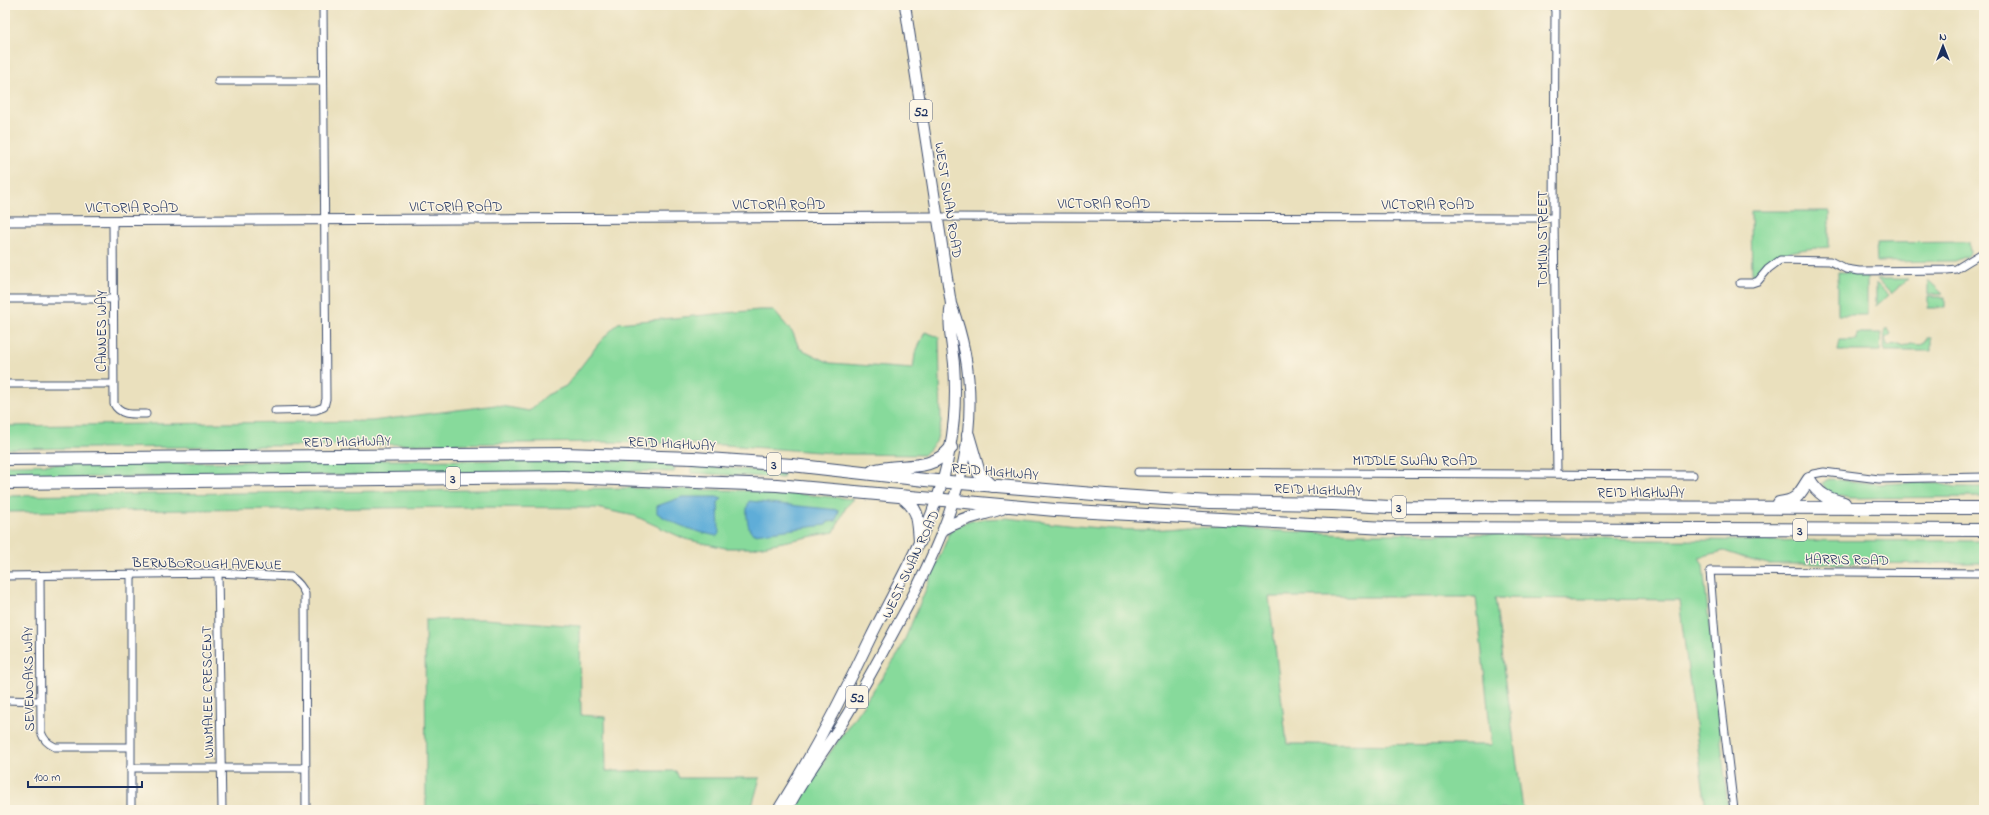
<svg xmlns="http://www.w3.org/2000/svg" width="1989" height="815" font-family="'Indie Flower',sans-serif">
	<rect width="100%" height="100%" fill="#fcf5e5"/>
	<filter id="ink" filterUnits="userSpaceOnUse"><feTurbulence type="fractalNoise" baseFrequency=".025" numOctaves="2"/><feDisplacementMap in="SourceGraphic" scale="8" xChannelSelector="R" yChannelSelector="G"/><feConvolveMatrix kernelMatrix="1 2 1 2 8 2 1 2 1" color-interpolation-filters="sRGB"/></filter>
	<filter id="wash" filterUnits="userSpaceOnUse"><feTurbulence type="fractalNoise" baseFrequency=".012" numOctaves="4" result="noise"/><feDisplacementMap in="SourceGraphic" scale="16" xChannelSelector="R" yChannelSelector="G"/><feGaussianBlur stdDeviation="0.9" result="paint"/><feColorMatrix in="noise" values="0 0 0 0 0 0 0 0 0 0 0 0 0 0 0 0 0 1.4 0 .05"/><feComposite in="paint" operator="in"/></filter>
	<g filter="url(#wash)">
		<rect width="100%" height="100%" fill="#eae0bd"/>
		<path fill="#87da9b" stroke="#51847c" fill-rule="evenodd" d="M1751,211H1829V247C1803,249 1765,251 1755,280H1752Z
			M1969,242L1970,252L1968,256L1955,261L1877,262L1876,243Z
			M1838,272H1867V315H1838Z
			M1877,279H1908L1891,294Z
			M1928,280L1943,294L1928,295Z
			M1876,283L1888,295L1876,306Z
			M1928,297H1945V308H1928Z
			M759,310H773L793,333L799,348L830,363L913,369L915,354L925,332L939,337L941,423L936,442L924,455L845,454L726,445L606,442L5,449V426L372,421L496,405L529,411L547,395L566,386L599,343L618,323Z
			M1885,329H1888L1891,334L1885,339L1888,346L1899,345L1904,347L1911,344L1921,345L1926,342L1927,338H1931V351H1884Z
			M1857,333H1881L1880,351H1838L1840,340H1857Z
			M372,460L625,461L662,463L675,468L674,472L630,471L629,473L5,478V465Z
			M691,465L784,473L783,478L691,473Z
			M1831,479L1880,484L1931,482L1956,487H1984V497L1849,498L1826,493L1823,483Z
			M631,488L765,491L854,499L846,507L834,532L752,548H725L685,539L635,516L596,508L472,507L5,512V496Z
			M1006,518C1065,524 1127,535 1186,527L1350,534H1492L1625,540L1984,541V563L1768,564L1751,560L1724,551L1699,557L1703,565L1728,810H1706L1679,600L1495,598L1523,810H809L793,806L899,653L950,532C964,518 987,519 1006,518ZM1269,597H1476L1492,745L1287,744Z
			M484,619L580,626L581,715L605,717L606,771H676L679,778H760L751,810H426L425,620Z"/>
		<path fill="#5fadd8" stroke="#3d6e9b" d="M682,497H717L722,499L718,502L719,534L717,536C696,532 675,525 657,513V506Z
			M749,501L839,510L836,521L828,522L826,525L754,534L750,531C747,521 745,512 749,501Z"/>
	</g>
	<g filter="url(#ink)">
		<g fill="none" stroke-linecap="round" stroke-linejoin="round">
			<g stroke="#3a4a6c" stroke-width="9">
				<path id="street" d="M1553,5L1555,11L1554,218L1557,473
					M218,81H323
					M939,217L1554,218
					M113,221L114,404C120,416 134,414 146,414
					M1740,283H1752L1758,281L1768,269L1780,260L1830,261L1846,269L1859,271L1947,270L1956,269L1984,252
					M5,299H114
					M5,384H114
					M275,411L316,410L324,407L326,399L323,5
					M1138,472L1693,475
					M1809,479L1813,474L1824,472L1879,479L1984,477
					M218,573L222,810
					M131,575V810
					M5,576L218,573L291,577C298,582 302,586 305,594L306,810
					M40,576L41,732C44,740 47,743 55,747H131
					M5,700L41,701
					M130,768H306
					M1734,810L1718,674L1710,571L1984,573"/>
			</g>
			<g stroke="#3a4a6c" stroke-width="11">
				<path id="secondary" d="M5,221L939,217"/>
			</g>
			<g stroke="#3a4a6c" stroke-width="12">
				<path id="primary" d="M778,810C812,755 843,696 871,637C901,576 939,517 950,448C955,421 956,392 954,364C952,343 947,324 951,304
					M787,810C802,780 823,752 842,723C865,686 886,646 907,607C958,509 993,414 951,304L905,5"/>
			</g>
			<g stroke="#3a4a6c" stroke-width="14">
				<path id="highway" d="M968,435L979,473L992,486
					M5,459L564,454L693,458L792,465L925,480L1106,495L1209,502L1333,504L1390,507L1984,508
					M873,471C900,462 930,474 951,448
					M5,483L563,477L777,485L1055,510L1386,528L1984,530
					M901,496C920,510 918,520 920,541
					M1779,503C1798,501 1799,494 1809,479C1818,494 1827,499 1844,503
					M945,528C963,517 982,515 1002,508"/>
			</g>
			<use href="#street" stroke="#fff" stroke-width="7"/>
			<use href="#secondary" stroke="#fff" stroke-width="9"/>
			<use href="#primary" stroke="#fff" stroke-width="10"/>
			<use href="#highway" stroke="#fff" stroke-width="12"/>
		</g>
	</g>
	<g text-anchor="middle" stroke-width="3" stroke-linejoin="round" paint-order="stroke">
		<g fill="#fcf5e5" stroke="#5e6a86" stroke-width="1">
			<rect x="910" y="100" width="22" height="22" rx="3"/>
			<rect x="767" y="453" width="14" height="22" rx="3"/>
			<rect x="446" y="467" width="14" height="22" rx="3"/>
			<rect x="1392" y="496" width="14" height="22" rx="3"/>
			<rect x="1793" y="519" width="14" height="22" rx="3"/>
			<rect x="846" y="686" width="22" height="22" rx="3"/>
		</g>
		<g font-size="13" font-weight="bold" fill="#1b2f5e">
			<text x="921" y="116">52</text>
			<text x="774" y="469">3</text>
			<text x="453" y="483">3</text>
			<text x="1399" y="512">3</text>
			<text x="1800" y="535">3</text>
			<text x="857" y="702">52</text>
		</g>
		<g font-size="14" fill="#1b2f5e" stroke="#fcf5e5">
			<text transform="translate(949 200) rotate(81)" y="5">WEST SWAN ROAD</text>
			<text x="1104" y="208">VICTORIA ROAD</text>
			<text x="779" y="209">VICTORIA ROAD</text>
			<text x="1428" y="209">VICTORIA ROAD</text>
			<text x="456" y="211">VICTORIA ROAD</text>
			<text x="132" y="212">VICTORIA ROAD</text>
			<text transform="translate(1542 239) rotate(-90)" y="5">TOMLIN STREET</text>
			<text transform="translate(101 331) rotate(-90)" y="5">CANNES WAY</text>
			<text transform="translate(347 441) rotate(-1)" y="5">REID HIGHWAY</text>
			<text transform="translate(672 443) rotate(3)" y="5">REID HIGHWAY</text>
			<text x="1415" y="465">MIDDLE SWAN ROAD</text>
			<text transform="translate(995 471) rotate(5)" y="5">REID HIGHWAY</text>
			<text transform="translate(1318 489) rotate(2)" y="5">REID HIGHWAY</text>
			<text x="1641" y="497">REID HIGHWAY</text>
			<text transform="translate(1847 559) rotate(1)" y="5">HARRIS ROAD</text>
			<text transform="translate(207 563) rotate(1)" y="5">BERNBOROUGH AVENUE</text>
			<text transform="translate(910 564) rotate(-65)" y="5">WEST SWAN ROAD</text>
			<text transform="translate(28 679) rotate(-91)" y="5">SEVENOAKS WAY</text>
			<text transform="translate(207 692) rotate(-91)" y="5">WINMALEE CRESCENT</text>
		</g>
	</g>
	<rect width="1989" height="815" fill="none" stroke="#fcf5e5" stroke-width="20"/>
	<g transform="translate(1943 46)" stroke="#fcf5e5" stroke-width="3" paint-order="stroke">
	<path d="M0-3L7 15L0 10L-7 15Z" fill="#1b2f5e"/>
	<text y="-6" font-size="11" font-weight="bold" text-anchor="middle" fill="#1b2f5e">N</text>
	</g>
	<path d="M28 781v6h114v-6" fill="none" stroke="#1b2f5e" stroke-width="2"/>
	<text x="34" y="781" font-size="12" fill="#1b2f5e" stroke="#fcf5e5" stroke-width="3" paint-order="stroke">100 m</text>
</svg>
